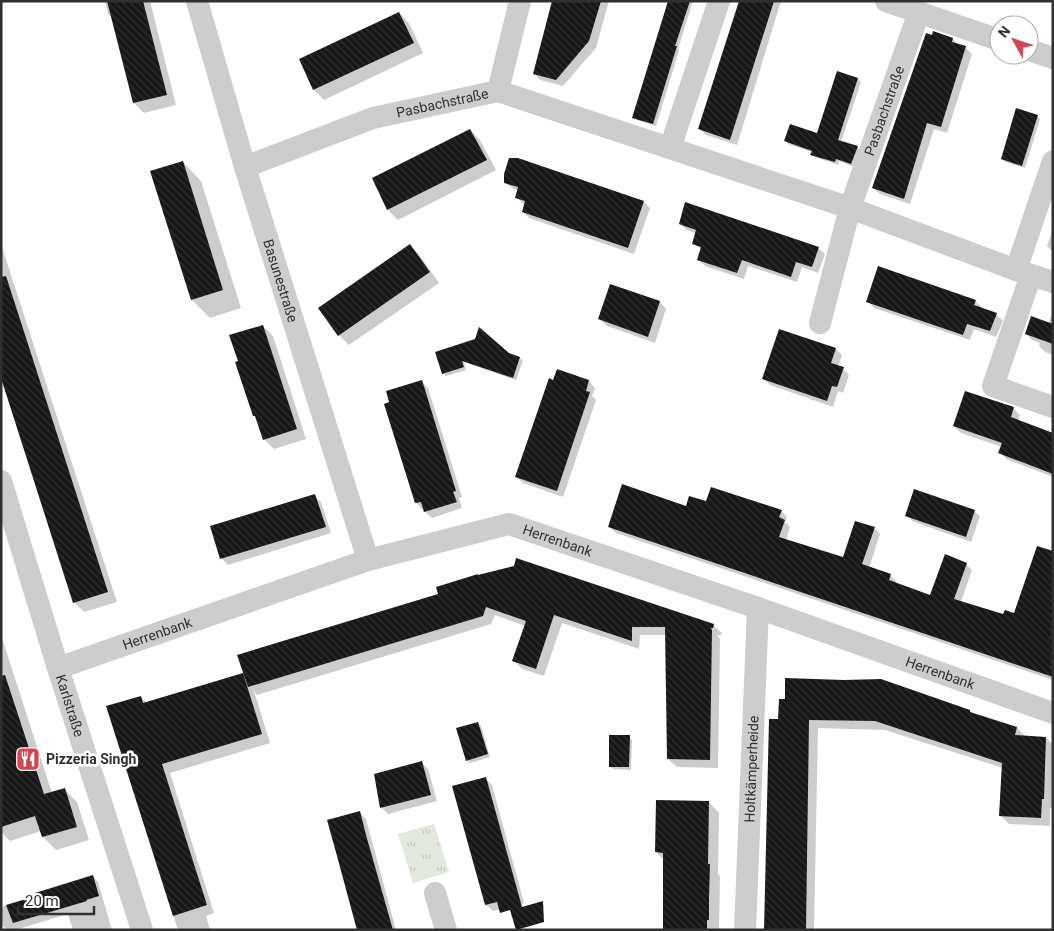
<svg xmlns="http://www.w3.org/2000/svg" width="1054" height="931" font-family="Roboto,sans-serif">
	<defs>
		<pattern id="grass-tufts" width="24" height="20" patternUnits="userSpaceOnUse" patternTransform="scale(1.25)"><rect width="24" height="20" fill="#e3e8dc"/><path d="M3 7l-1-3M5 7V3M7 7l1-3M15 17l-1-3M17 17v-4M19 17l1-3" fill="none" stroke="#c3c7bd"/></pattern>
		<pattern id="building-back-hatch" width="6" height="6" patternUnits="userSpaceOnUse" patternTransform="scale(1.25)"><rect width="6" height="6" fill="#171717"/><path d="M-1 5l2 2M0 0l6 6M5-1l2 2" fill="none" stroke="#303030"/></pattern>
	</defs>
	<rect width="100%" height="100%" fill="#fff"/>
	<path fill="url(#grass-tufts)" d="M434,824L449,872L413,883L398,834Z"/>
	<path fill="#0003" d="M105,1H150L176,105L144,113L134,103L113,18L108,14Z
		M554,1H609L596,48L563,86L540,80L534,73Z
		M668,1H693L678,49L679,51L656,126L637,120L634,117L667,10L666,8Z
		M740,1H781L737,145L706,135L700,129Z
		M399,13L409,23L423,53L324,100L314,90L300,60Z
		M934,33L953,39L959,46L966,48L972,54L947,133L934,129L910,204L880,194L873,188Z
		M858,79L861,82L841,142L857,147L860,150L854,167L839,161L838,165L815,157L812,154V152L788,144L785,141L818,135Z
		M1037,116L1040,119L1025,168L1005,162L1002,159Z
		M470,130L480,140L496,170L398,220L388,210L373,179Z
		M183,162L201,181L241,308L210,318L192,300L152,172Z
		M505,182L644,202L650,208L634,254L529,218L523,212L525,204L522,203L516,197L519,191L512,188Z
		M680,224L818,248L825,254L818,273L802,267L797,282L748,266L744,279L705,266L698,259L702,250L693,243L697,234L687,230Z
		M1053,228V252L1047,246Z
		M1,244L117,602L84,612L74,602L1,374Z
		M410,246L420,256L439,283L349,345L339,335Z
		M868,301H975L982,307L981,309L996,314L1003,321L996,337L974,329L970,340L874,308Z
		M660,302L666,309L655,343L607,326L600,319Z
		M1052,313L1053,314V355L1045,352L1039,346L1040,343L1032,340L1026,333L1048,324Z
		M263,326L273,336L306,439L274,449L264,439L257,419L254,415Z
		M477,340L520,358L523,361L516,380L464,362L466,370L446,376L443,373Z
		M836,349L842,355L838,367L843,369L849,375L843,393L838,391L833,407L770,385L764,379Z
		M558,370L589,381L595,388L592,396L596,400L563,497L523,483L517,477Z
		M422,382L428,388L462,497L459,498L462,508L432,518L425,512L424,508L422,509L416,503Z
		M1013,408L1020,415L1018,421L1053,434V477L1006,459L1000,452L1002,447L961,433L954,426Z
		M314,496L321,502L331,533L228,565L221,558Z
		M707,503L781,511L787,517L785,522L790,527L786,541L844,559L874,528L880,534L869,568L890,575L896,581L895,584L931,596L966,564L972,570L961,602L1004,616L1014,615L1053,552V680L616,533L610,527Z
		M974,511L980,516L971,542L912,521L907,515Z
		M440,595L713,625L722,633L721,635H717L720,639L718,768L677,767L668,759L666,635H640L639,649L562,623L544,676L522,669L514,661L525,626L495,615L491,624L257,695L254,691L270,743L170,773L214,913L206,916L210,930H178L108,707L140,697L147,703L243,674L246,677Z
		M1,635L52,793L64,789L77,802L89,840L56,850L43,837L41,831L10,841L1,832Z
		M970,711L973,714L1017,728L1026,737L1046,738L1053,745L1052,808H1050V826L1009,824L1001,816L1003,768L885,730L818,728L814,930H765L770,721Z
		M478,723L481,726L490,757L470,763L467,760Z
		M629,737L632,740L631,770L613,769L610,766Z
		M422,763L428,769L437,801L388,814L382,808L376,775Z
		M485,778L492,785L524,903L493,911L486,905Z
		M709,802L719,813L718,874L720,876L719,930H664V860L656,852Z
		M360,813L366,819L396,930H358Z
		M92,876L98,882L112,930H73L68,914L15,930H7L3,926L1,920V907L37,897Z"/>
	<path fill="url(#building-back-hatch)" d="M107,1H143L167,95L133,103Z
		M552,1H601L589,41L556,80L533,74Z
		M668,1H690L675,46H677L653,124L632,118Z
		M739,1H774L730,140L698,129Z
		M399,12L414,43L313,90L299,59Z
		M933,31L953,38L952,42L966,46L941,127L927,123L904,199L872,188L926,33L932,35Z
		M837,71L858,78L838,140L858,146L851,164L836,159L835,162L810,155L812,151L784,141L790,124L817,133Z
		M1016,108L1038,115L1022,166L1001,159Z
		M470,129L487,160L387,210L372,178Z
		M509,158H518L644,201L628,248L522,212L525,201L515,198L518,187L504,183V174Z
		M183,161L223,290L191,300L150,171Z
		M685,202L819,247L812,267L796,262L791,277L742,260L737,273L697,260L701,247L692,244L696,230L679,224Z
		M410,244L430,272L338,336L318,308Z
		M878,266L976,300L974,305L997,313L990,331L967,324L963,335L866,302Z
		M6,276L108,592L73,603L1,378V277Z
		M610,284L660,301L648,337L598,319Z
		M1031,316L1053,324V344L1025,334Z
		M263,325L297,429L263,440L255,416H253L235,362L238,361L229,335Z
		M479,327L509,353L520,357L513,378L462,361L464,367L442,374L435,352L475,339Z
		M779,329L836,348L831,363L844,367L837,387L832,386L827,401L762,379Z
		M557,369L589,380L586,391L590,392L557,491L515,477L549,378L553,380Z
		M422,380L456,491L453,492L457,502L424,512L421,502L415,503L384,404L389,402L386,391Z
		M965,391L1014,407L1011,417L1053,433V474L998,453L1002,443L953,426Z
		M622,484L686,506L689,496L706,501L711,487L782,510L779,517L785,520L779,537L843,557L855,521L875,527L862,564L891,574L889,580L930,595L945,554L967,563L954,599L1003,614L1005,610L1014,613L1037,546L1053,551V677L608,527Z
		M914,489L975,510L966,537L905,516Z
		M315,494L326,527L220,559L210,526Z
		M516,558L714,624L713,628H711L712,630L710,760L667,759L665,627H632V641L554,615L536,669L512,661L526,621L486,607L483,616L248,687L237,655L438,594L436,587L478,574V575L514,566Z
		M243,673L262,734L162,764L207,905L173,916L106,706L141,696L143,703Z
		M5,675L44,794L65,788L77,827L42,837L35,816L1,827V676Z
		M785,678L844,680L881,679L970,710V712L1017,727L1015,735L1046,737L1044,799H1042L1041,818L999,816L1002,763L875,721L809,720L806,930H764L769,719H778L779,699H785Z
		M478,722L488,754L466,761L456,728Z
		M609,735H630L629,767H609Z
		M422,761L431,795L380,808L374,774Z
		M486,777L522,907L543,901L544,922L516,930L510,910L500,913L497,902L485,905L452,786Z
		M656,800L709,801L708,864H710L709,898V920H707V930H663V853L655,852Z
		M360,811L366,835L393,930H357L337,856L327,820Z
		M93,875L99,896L86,900L87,901L13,923L6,905L36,896L35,893Z"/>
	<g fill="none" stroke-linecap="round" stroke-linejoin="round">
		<g stroke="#cdcdcd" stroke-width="22">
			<path id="s1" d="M197,1L245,167L368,560"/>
			<path d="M886,1L999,40"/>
			<path d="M1029,50L1053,58"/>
			<path d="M498,91L520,1"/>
			<path d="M670,148L719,1"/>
			<path id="s2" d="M245,167L373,118L498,91L850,208L1016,270L1053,282"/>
			<path d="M1016,270L1053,161"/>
			<path d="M1031,275L993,386L1053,407"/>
			<path id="s3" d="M820,323L850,208L919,12"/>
			<path id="s4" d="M1,481L58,668L142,930"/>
			<path id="s5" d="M58,668L368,560L509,524L758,608L1053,713"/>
			<path d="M435,893L446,930"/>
			<path id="s6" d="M745,930L758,608"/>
		</g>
	</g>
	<defs>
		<g id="restaurant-square" transform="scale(1.25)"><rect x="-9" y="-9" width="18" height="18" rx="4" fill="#d2474f" stroke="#fff"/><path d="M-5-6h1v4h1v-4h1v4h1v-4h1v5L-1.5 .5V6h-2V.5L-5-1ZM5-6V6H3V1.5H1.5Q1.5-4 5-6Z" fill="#fff"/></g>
	</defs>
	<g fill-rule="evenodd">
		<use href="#restaurant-square" x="28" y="759"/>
	</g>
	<g text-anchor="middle" stroke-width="5" stroke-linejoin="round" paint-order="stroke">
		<g font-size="14" fill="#303030" stroke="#fff">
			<text dy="5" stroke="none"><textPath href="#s2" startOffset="208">Pasbachstraße</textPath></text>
			<text dy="5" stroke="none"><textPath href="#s3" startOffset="222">Pasbachstraße</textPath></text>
			<text dy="5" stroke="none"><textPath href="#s1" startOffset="292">Basunestraße</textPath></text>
			<text dy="5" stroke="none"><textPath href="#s5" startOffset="525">Herrenbank</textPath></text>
			<text dy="5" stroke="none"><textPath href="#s5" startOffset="105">Herrenbank</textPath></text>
			<text dy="5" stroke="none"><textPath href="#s5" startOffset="930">Herrenbank</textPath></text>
			<text dy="5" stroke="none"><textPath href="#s4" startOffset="235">Karlstraße</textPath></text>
			<text dy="5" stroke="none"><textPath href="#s6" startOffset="161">Holtkämperheide</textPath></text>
		</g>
		<g font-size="14" font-weight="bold" fill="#303030" stroke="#fff" text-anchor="start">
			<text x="46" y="764">Pizzeria Singh</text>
		</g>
	</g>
	<rect width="1054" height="931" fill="none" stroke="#303030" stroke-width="5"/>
	<g transform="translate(1014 40) rotate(310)"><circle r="24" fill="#ffffff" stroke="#acacac"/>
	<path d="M0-4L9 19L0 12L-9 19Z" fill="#d2474f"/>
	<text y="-8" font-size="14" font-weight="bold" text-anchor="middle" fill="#303030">N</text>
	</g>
	<path d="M18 906v8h76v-8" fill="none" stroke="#303030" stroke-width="2.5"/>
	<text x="25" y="906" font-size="15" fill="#303030" stroke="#ffffff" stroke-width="4" paint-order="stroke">20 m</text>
</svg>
